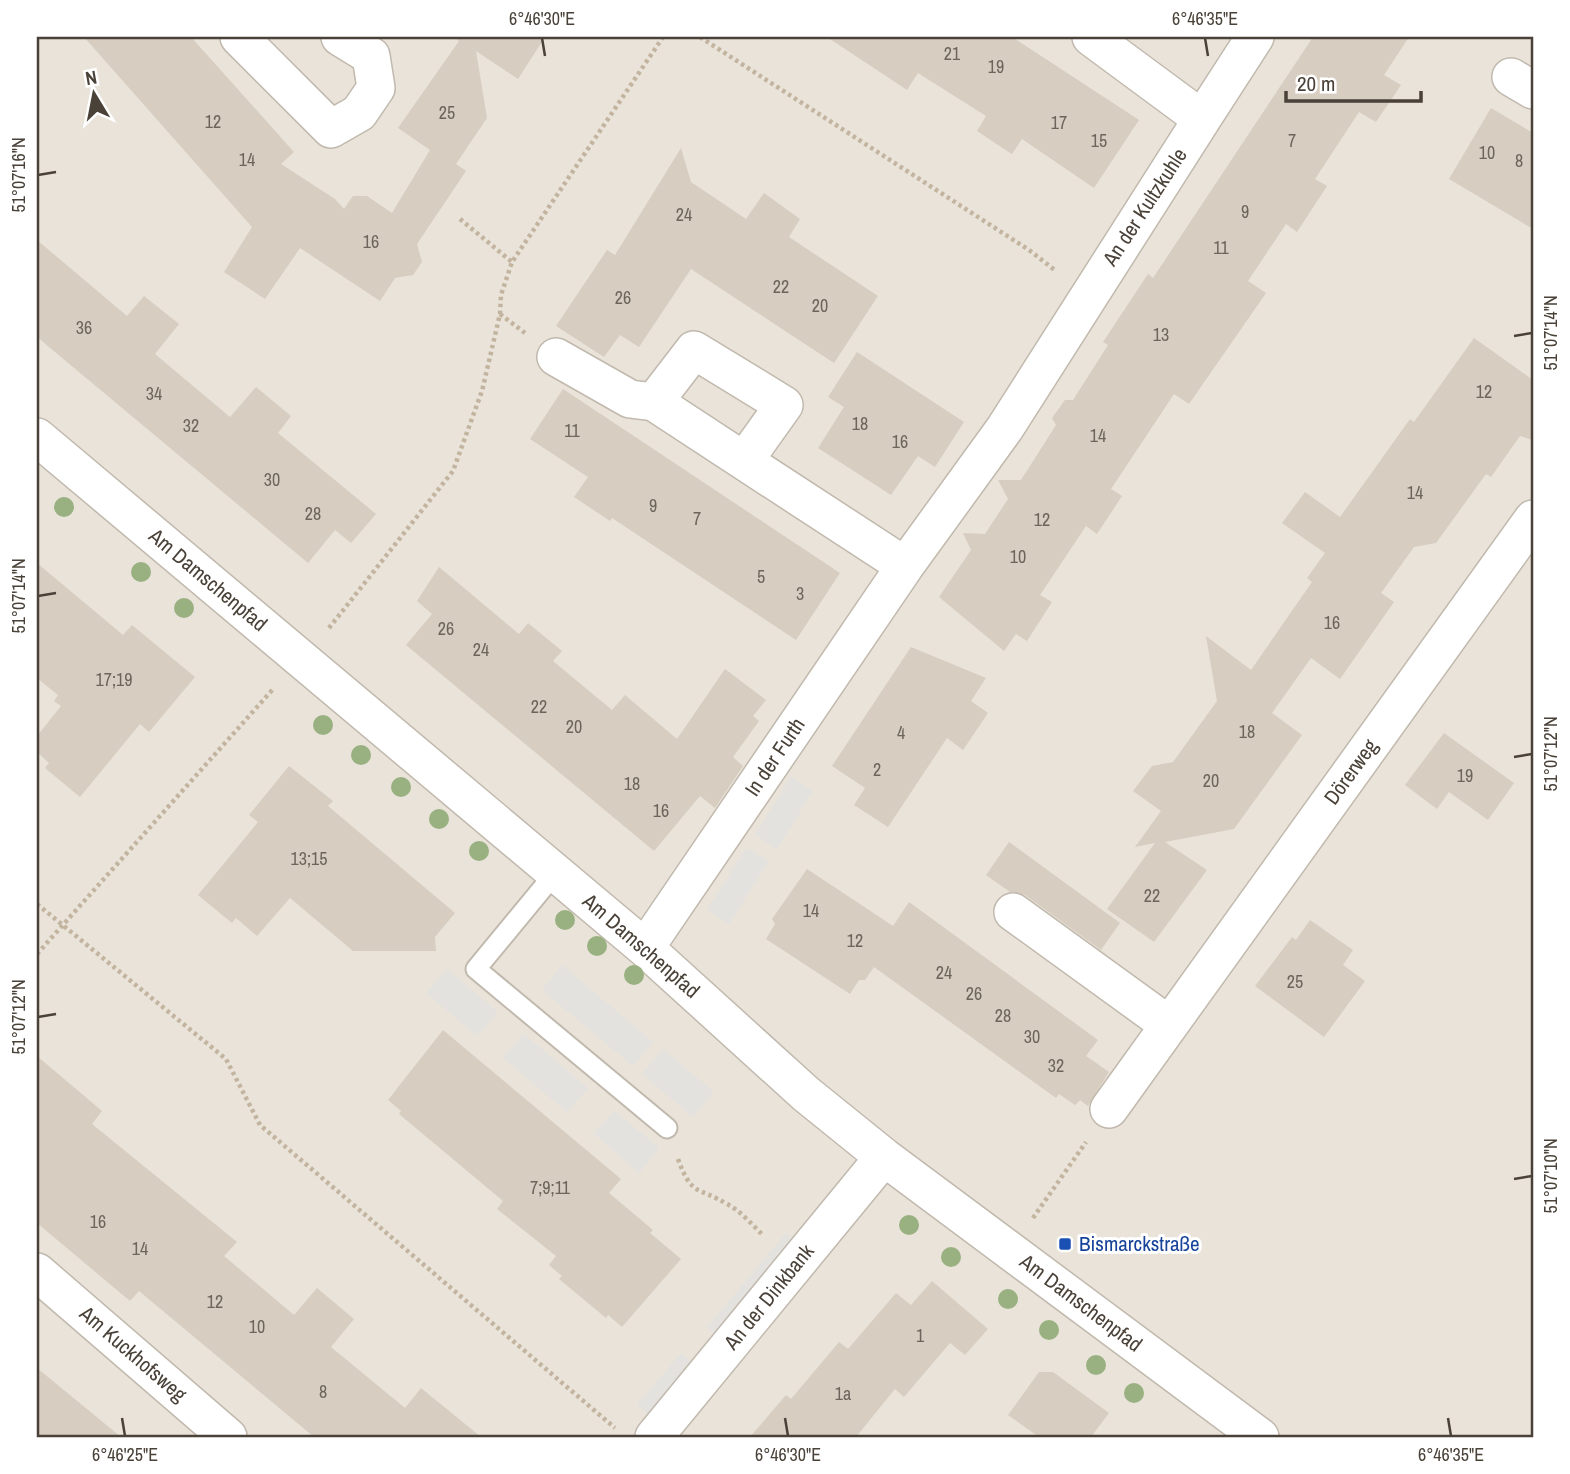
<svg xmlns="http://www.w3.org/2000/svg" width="1570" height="1474" font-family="'Archivo Narrow',sans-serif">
	<rect width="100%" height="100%" fill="#f5f2eb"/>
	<path fill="#e9e3d9" d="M37,37H1533V1437H37Z"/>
	<path fill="#e4e2df" d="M791,777L813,791L777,849L755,835Z
		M746,848L769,861L729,924L707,910Z
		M562,965L653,1042L633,1066L542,990Z
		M447,969L498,1012L477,1036L426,993Z
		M524,1034L588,1088L567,1112L503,1058Z
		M663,1049L714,1092L693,1117L642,1074Z
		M614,1110L659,1148L639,1173L594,1134Z
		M786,1233L795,1241L716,1335L707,1327Z
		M681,1353L693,1363L649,1415L637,1405Z"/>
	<path fill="#d7cdc0" d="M84,37H191L294,152L281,164L335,199L344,209L353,196H367L392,213L430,150L398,128L459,41L454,37H545L518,79L476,51L487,118L456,164L466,171L417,244L422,262L413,275L395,278L380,301L300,248L265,299L224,272L252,227Z
		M827,37H1012L1139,120L1094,188L1022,139L1012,154L995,143L977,131L986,116L918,73L907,90Z
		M1313,37H1409L1384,75L1401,85L1376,122L1359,112L1315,179L1327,186L1297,232L1286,224L1248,281L1266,293L1189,404L1174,394L1111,489L1122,496L1097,534L1086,526L1040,595L1052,602L1027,641L1016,634L1004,651L939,597L971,550L963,533L985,534L1008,499L998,480H1021L1056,425L1052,418L1065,400H1073L1108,345L1103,342L1148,274L1153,278Z
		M1491,108L1533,133V229L1449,179Z
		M681,148L691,182L746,219L764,193L800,219L789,237L878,296L834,363L691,269L639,347L620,335L604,357L556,326L607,250L615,255Z
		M37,240L127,316L144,296L179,324L155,354L230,417L256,387L291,416L278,433L376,514L351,543L335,530L308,563L37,337Z
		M1474,338L1533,380V440L1520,436L1491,477L1486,474L1436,543L1414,547L1381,593L1394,602L1340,679L1311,658L1272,713L1302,735L1234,829L1165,842L1207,870L1154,942L1107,909L1155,843L1135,847L1161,811L1133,791L1152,766L1173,762L1217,701L1206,636L1251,670L1312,582L1307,578L1325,553L1282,523L1305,492L1340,517L1410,419L1414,422Z
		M857,352L964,422L935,467L918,456L891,495L818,448L844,407L828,397Z
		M563,389L840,573L796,640L612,518L610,521L574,497L588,477L530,439Z
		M37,563L123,635L132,625L195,677L149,732L140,724L80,797L45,768L49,763L37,752V736L61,706L54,701L58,695L37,678Z
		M439,567L519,634L528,623L562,651L553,661L612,710L625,695L677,739L725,669L766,700L753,716L759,721L733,757L743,766L715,808L700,796L654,851L406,645L432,614L417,601Z
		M911,647L986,678L971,701L988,713L963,750L947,738L888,827L854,805L865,788L832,766Z
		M1444,733L1514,783L1488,820L1449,792L1437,809L1405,785Z
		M289,766L333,801L328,806L455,913L435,937L436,951H353L290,898L257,936L236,918L232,923L198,895L258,822L249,815Z
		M1009,842L1120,923L1101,950L1025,895L1010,892L986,875Z
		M807,869L893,926L909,902L1098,1040L1086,1056L1109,1072L1088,1106L1080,1100L1075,1105L1059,1094L1056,1098L874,967L865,980H859L850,994L766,939L775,924L772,919Z
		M1310,920L1353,950L1343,965L1365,981L1324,1037L1255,986L1292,937L1296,940Z
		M443,1030L621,1179L609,1193L653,1230L650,1233L681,1259L622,1327L608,1315L606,1318L559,1279L562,1276L549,1265L556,1256L497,1209L503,1201L399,1114L401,1111L388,1100Z
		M37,1056L102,1111L92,1124L237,1242L224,1256L294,1315L317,1288L354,1319L331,1347L405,1408L421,1388L481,1437H314L139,1291L130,1301L37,1223Z
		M932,1281L988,1329L965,1355L950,1343L904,1397L895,1389L856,1437H750L786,1395L791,1399L839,1342L848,1349L896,1293L911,1305Z
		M37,1368L121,1437H37Z
		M1039,1372H1053L1109,1413L1091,1437H1039L1008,1415Z"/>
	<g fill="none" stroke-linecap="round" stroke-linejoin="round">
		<g stroke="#c1b9ad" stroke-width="23">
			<path id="service" d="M556,872L476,969L667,1128"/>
		</g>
		<g stroke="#c1b9ad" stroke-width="40">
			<path id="minor" d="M239,37L331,129L359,113L376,88L371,56L340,37
				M1091,37L1202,119L1255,37
				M1511,77L1533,90
				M556,357L630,399L654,402L744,461L784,405L694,350L654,402
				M37,437L645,948L806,1094L884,1157L1260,1437
				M905,566L1005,428L1202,119
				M1013,912L1169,1025
				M645,948L905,566L744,461
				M1109,1109L1533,519
				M37,1272L228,1437
				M654,1437L884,1157"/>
		</g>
		<path stroke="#c3b49f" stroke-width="4.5" stroke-dasharray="3.5 3.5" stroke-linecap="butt" d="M700,37L1029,250L1056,271
			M460,219L512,262
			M500,314L525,333
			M329,628L453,471L482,391L500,314L501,295L512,262L663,37
			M37,904L226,1059L260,1125L615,1428
			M37,954L274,688
			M678,1159C692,1197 697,1186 727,1204C741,1211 753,1226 764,1236
			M1033,1218L1086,1142"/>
		<use href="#service" stroke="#fff" stroke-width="19"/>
		<use href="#minor" stroke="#fff" stroke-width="37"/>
	</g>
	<g fill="#99b181">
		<circle cx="64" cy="507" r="10"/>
		<circle cx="141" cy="572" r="10"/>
		<circle cx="184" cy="608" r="10"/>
		<circle cx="323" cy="725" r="10"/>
		<circle cx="361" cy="755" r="10"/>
		<circle cx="401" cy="787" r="10"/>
		<circle cx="439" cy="819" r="10"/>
		<circle cx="479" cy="851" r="10"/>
		<circle cx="565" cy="920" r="10"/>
		<circle cx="597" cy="946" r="10"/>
		<circle cx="634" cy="975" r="10"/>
		<circle cx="909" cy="1225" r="10"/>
		<circle cx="951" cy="1257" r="10"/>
		<circle cx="1008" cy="1299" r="10"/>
		<circle cx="1049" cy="1330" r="10"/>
		<circle cx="1096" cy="1365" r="10"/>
		<circle cx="1134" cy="1393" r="10"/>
	</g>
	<path fill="none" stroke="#4a4239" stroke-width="2.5" d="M542,38L545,56M1205,38L1208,56M38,175L56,172M1514,336L1532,333M38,596L56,593M1514,757L1532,754M38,1017L56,1014M1514,1179L1532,1176M122,1418L125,1436M785,1418L788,1436M1448,1418L1451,1436"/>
	<rect fill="#1a4fb4" stroke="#fff" stroke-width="2.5" x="1058" y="1237" width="14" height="14" rx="3.5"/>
	<g text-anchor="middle" stroke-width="6" stroke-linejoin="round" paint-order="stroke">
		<g font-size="18" fill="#6d655b">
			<text x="952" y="60">21</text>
			<text x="996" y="73">19</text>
			<text x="447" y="119">25</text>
			<text x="213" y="128">12</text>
			<text x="1059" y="129">17</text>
			<text x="1099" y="147">15</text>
			<text x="1292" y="147">7</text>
			<text x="1487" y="159">10</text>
			<text x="247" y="166">14</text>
			<text x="1519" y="167">8</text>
			<text x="1245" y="218">9</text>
			<text x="684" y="221">24</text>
			<text x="371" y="248">16</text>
			<text x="1221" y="254">11</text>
			<text x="781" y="293">22</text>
			<text x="623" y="304">26</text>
			<text x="820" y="312">20</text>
			<text x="84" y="334">36</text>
			<text x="1161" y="341">13</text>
			<text x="1484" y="398">12</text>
			<text x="154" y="400">34</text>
			<text x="860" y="430">18</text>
			<text x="191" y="432">32</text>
			<text x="572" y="437">11</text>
			<text x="1098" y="442">14</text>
			<text x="900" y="448">16</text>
			<text x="272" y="486">30</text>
			<text x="1415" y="499">14</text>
			<text x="653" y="512">9</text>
			<text x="313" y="520">28</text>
			<text x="697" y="525">7</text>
			<text x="1042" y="526">12</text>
			<text x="1018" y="563">10</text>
			<text x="761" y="583">5</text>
			<text x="800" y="600">3</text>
			<text x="1332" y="629">16</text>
			<text x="446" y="635">26</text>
			<text x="481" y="656">24</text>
			<text x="114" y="686">17;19</text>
			<text x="539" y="713">22</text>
			<text x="574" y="733">20</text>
			<text x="1247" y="738">18</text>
			<text x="901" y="739">4</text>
			<text x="877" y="776">2</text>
			<text x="1465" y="782">19</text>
			<text x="1211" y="787">20</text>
			<text x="632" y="790">18</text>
			<text x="661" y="817">16</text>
			<text x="309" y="865">13;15</text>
			<text x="1152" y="902">22</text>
			<text x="811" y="917">14</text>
			<text x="855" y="947">12</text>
			<text x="944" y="979">24</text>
			<text x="1295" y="988">25</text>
			<text x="974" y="1000">26</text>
			<text x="1003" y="1022">28</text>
			<text x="1032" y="1043">30</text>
			<text x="1056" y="1072">32</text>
			<text x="550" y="1194">7;9;11</text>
			<text x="98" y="1228">16</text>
			<text x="140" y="1255">14</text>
			<text x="215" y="1308">12</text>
			<text x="257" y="1333">10</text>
			<text x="920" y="1342">1</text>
			<text x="323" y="1398">8</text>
			<text x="843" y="1400">1a</text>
		</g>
		<g font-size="21" fill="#4a4239" stroke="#fff">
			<text transform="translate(1145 207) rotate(-57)" y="7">An der Kultzkuhle</text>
			<text transform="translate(208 580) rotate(40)" y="7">Am Damschenpfad</text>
			<text transform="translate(775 757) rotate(-56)" y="7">In der Furth</text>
			<text transform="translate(1351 772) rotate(-54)" y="7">Dörerweg</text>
			<text transform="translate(641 946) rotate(41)" y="7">Am Damschenpfad</text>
			<text transform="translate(769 1297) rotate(-51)" y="7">An der Dinkbank</text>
			<text transform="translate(1081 1303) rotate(37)" y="7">Am Damschenpfad</text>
			<text transform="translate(133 1354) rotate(41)" y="7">Am Kuckhofsweg</text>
		</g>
		<g font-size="21" fill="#164399" stroke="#fff" text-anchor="start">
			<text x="1079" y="1251">Bismarckstraße</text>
		</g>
	</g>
	<rect width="1570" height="1474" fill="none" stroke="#ffffff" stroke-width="77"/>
	<g transform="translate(94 94) rotate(350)" stroke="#ffffff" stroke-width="5" paint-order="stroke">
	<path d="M0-5L12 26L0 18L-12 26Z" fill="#4a4239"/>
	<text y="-10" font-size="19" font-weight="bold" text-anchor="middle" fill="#4a4239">N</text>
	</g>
	<path d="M1286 91v10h135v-10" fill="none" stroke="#4a4239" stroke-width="3.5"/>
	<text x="1297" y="91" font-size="21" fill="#4a4239" stroke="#ffffff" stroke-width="5" paint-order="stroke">20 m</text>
	<rect x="38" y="38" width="1494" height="1398" fill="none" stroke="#4a4239" stroke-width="2.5"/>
	<g font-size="18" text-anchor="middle" fill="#4a4239">
		<text x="542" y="25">6°46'30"E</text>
		<text x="1205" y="25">6°46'35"E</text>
		<text transform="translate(19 175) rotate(-90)" y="6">51°07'16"N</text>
		<text transform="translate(1551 333) rotate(-90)" y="6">51°07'14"N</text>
		<text transform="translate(19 596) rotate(-90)" y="6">51°07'14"N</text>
		<text transform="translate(1551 754) rotate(-90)" y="6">51°07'12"N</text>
		<text transform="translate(19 1017) rotate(-90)" y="6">51°07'12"N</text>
		<text transform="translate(1551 1176) rotate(-90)" y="6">51°07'10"N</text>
		<text x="125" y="1461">6°46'25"E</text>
		<text x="788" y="1461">6°46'30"E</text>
		<text x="1451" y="1461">6°46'35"E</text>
	</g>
</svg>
